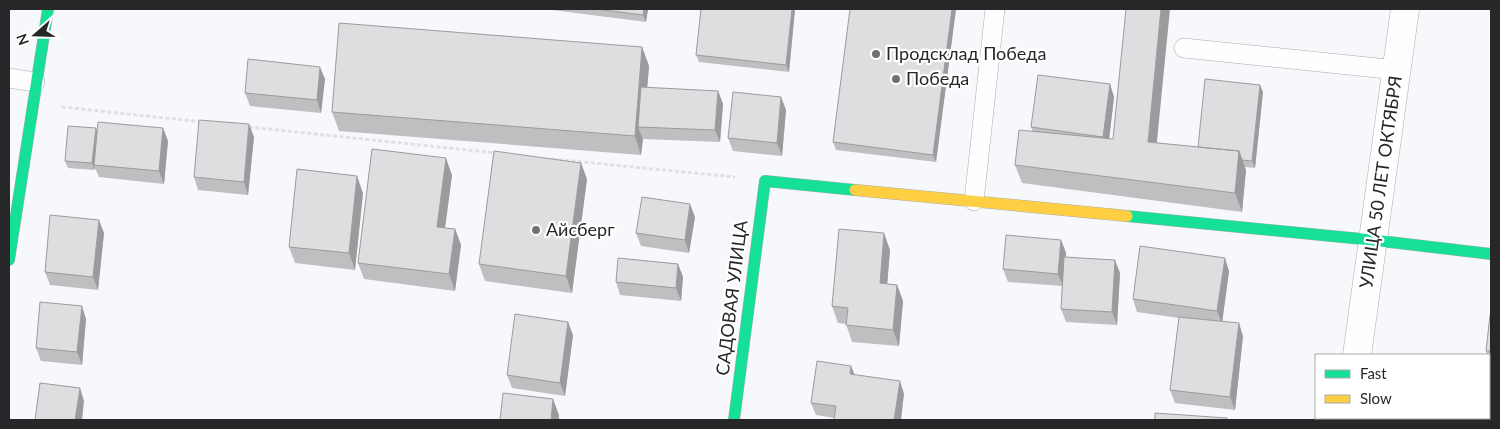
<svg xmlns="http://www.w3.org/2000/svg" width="1500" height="429" font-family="Lato,sans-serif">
	<rect width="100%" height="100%" fill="#f7f8fb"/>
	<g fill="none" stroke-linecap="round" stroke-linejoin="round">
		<g stroke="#acacae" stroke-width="20">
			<path id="lane" d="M1184,48L1397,70
				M9,78L35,82
				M974,201L995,9"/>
		</g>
		<g stroke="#acacae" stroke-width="29">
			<path id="street" d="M1357,355L1405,9
				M1348,420V418"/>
		</g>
		<g stroke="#acacae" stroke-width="12">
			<path id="fast" d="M1127,216L1372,240L1491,254
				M9,260L48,9
				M734,420L765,181L855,190"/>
		</g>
		<g stroke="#acacae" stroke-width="12">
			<path id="slow" d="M855,190L1127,216"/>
		</g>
		<path stroke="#e0e0e1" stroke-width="3" stroke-dasharray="4 2.5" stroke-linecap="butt" d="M62,107L203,122
			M249,127L496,153
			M552,159L735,177"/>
		<use href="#lane" stroke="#fefefe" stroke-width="19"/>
		<use href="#street" stroke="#fefefe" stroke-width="28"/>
		<use href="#fast" stroke="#16e098" stroke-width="11"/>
		<use href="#slow" stroke="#ffcf43" stroke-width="11"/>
	</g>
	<path fill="#bfbfc1" d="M545,9H648L646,22Z
		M701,9H795L789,72L699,62L696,55Z
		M956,9L936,162L836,150L833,142Z
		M642,47L649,66L647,88L718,91L723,104L720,142L643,139L641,155L339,131L332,112Z
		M325,79L321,113L250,106L245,93Z
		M1110,84L1114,97L1109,139L1198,147L1263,92L1255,168L1245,167L1246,170L1242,212L1022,183L1015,165L1033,132L1031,127Z
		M781,97L786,110L782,156L733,151L728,138Z
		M163,128L168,141L164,184L99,177L95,168V170L68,168L65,161L97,132Z
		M254,137L248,195L198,190L194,177Z
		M452,175L445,228L455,229L461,245L455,291L364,279L358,263Z
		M587,179L572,293L485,281L479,264Z
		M363,193L355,270L295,263L289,247Z
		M695,217L689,253L641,246L636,233Z
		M104,233L98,290L50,285L45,272Z
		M1061,240L1066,253L1065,257L1120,273L1117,325L1066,322L1061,309L1062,286L1008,282L1003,269Z
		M890,250L887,284L897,285L903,301L899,346L852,342L846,324L838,323L832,306Z
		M678,264L683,277L681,301L620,295L616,282Z
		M1229,271L1222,322L1243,336L1235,410L1175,403L1170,390L1179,318L1137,312L1133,299Z
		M1491,315V364H1490L1489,359V355H1487L1486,351Z
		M86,319L82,365L41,361L36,348Z
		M573,335L565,396L512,388L507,375Z
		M855,375L904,394L834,418L816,415L811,403Z"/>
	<path fill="#9b9b9d" d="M644,9H648L646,22L643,15Z
		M792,9H795L789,72L786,65Z
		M952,9H956L936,162L933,155Z
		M1161,9H1170L1155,161L1148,142Z
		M642,47L649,66L644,127H638L643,139L641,155L635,136Z
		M320,67L325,79L321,113L317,100Z
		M1110,84L1114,97L1108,149L1103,137Z
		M1260,85L1263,92L1255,168L1252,161Z
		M718,91L723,104L720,142L715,130Z
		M781,97L786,110L782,156L777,143Z
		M249,124L254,137L248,195L244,182Z
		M96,128L98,135L94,165L95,168V170L92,163Z
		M163,128L168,141L164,184L159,171Z
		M1239,151L1246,170L1242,212L1235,193Z
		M446,158L452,175L443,243L437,227Z
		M581,163L587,179L572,293L566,276Z
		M357,176L363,193L355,270L349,253Z
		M690,204L695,217L689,253L685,240Z
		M99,220L104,233L98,290L93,277Z
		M455,229L461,245L455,291L449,274Z
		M884,233L890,250L886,300L880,283Z
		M1061,240L1066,253L1063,286L1058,274Z
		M1225,258L1229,271L1222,324L1217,311Z
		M1115,260L1120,273L1117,325L1112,312Z
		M678,264L683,277L681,301L676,288Z
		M897,285L903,301L899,346L893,330Z
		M82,306L86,319L82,365L77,352Z
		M568,322L573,335L565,396L560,383Z
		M1239,323L1243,336L1235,410L1230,397Z
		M851,366L856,378L850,374Z
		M900,381L904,394L901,420H894Z
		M80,388L84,401L82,420H75Z
		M553,399L559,415V420H551Z"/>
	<path fill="#dedee0" stroke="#9b9b9d" d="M596,9H644L643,15Z
		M701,9H792L786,65L696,55Z
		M850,9H952L933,155L833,142Z
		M1126,9H1161L1148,142L1239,151L1235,193L1015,165L1019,130L1113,139Z
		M339,23L642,47L635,136L332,112Z
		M248,59L320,67L317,100L245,93Z
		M1038,75L1110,84L1103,137L1031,127Z
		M1205,79L1260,85L1252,161L1242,160L1239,151L1198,147Z
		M641,87L718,91L715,130L638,127Z
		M733,92L781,97L777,143L728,138Z
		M199,120L249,124L244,182L194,177Z
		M98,122L163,128L159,171L94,165Z
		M68,126L96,128L92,163L65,161Z
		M372,149L446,158L437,227L455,229L449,274L358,263Z
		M494,151L581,163L566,276L479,264Z
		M297,169L357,176L349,253L289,247Z
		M642,197L690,204L685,240L636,233Z
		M50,215L99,220L93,277L45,272Z
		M839,229L884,233L880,283L897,285L893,330L846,325L848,308L832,306Z
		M1006,235L1061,240L1058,274L1003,269Z
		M1140,246L1225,258L1217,311L1133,299Z
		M1064,257L1115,260L1112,312L1061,309Z
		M618,258L678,264L676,288L616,282Z
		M40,302L82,306L77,352L36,348Z
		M515,314L568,322L560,383L507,375Z
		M1490,315H1491V351H1486Z
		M1179,317L1239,323L1230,397L1170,390Z
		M817,361L851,366L850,374L900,381L894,420H834L836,406L811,403Z
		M40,383L80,388L75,420H35Z
		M503,393L553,399L551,420H500Z
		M1155,413L1227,418V420H1155Z"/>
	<g fill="#6f7072" stroke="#fff" stroke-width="2">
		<circle cx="876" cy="54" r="5"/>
		<circle cx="896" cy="79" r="5"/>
		<circle cx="536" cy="230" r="5"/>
	</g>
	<g text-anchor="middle" stroke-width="4.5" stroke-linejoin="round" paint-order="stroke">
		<g font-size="18" fill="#262728" stroke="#fff" text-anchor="start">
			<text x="886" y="60">Продсклад Победа</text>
			<text x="906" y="85">Победа</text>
			<text x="546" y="236">Айсберг</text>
		</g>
		<g font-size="18" fill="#262728" stroke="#fff">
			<text transform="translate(1381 182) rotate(-82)" y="6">УЛИЦА 50 ЛЕТ ОКТЯБРЯ</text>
			<text transform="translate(732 298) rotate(-83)" y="6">САДОВАЯ УЛИЦА</text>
		</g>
	</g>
	<rect width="1500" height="429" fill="none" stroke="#262728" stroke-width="20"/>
	<rect x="1315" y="354" width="175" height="65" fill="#ffffff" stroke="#a8a9a9"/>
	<rect x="1325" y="370" width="25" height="8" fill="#16e098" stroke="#a8a9a9"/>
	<text x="1360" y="379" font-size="15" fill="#262728">Fast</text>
	<rect x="1325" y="395" width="25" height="8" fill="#ffcf43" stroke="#a8a9a9"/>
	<text x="1360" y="404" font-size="15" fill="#262728">Slow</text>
	<g transform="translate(35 35) rotate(250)" stroke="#ffffff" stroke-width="4" paint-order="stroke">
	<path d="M0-4L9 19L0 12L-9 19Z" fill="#262728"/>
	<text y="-8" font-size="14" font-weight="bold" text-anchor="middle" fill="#262728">N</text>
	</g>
</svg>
